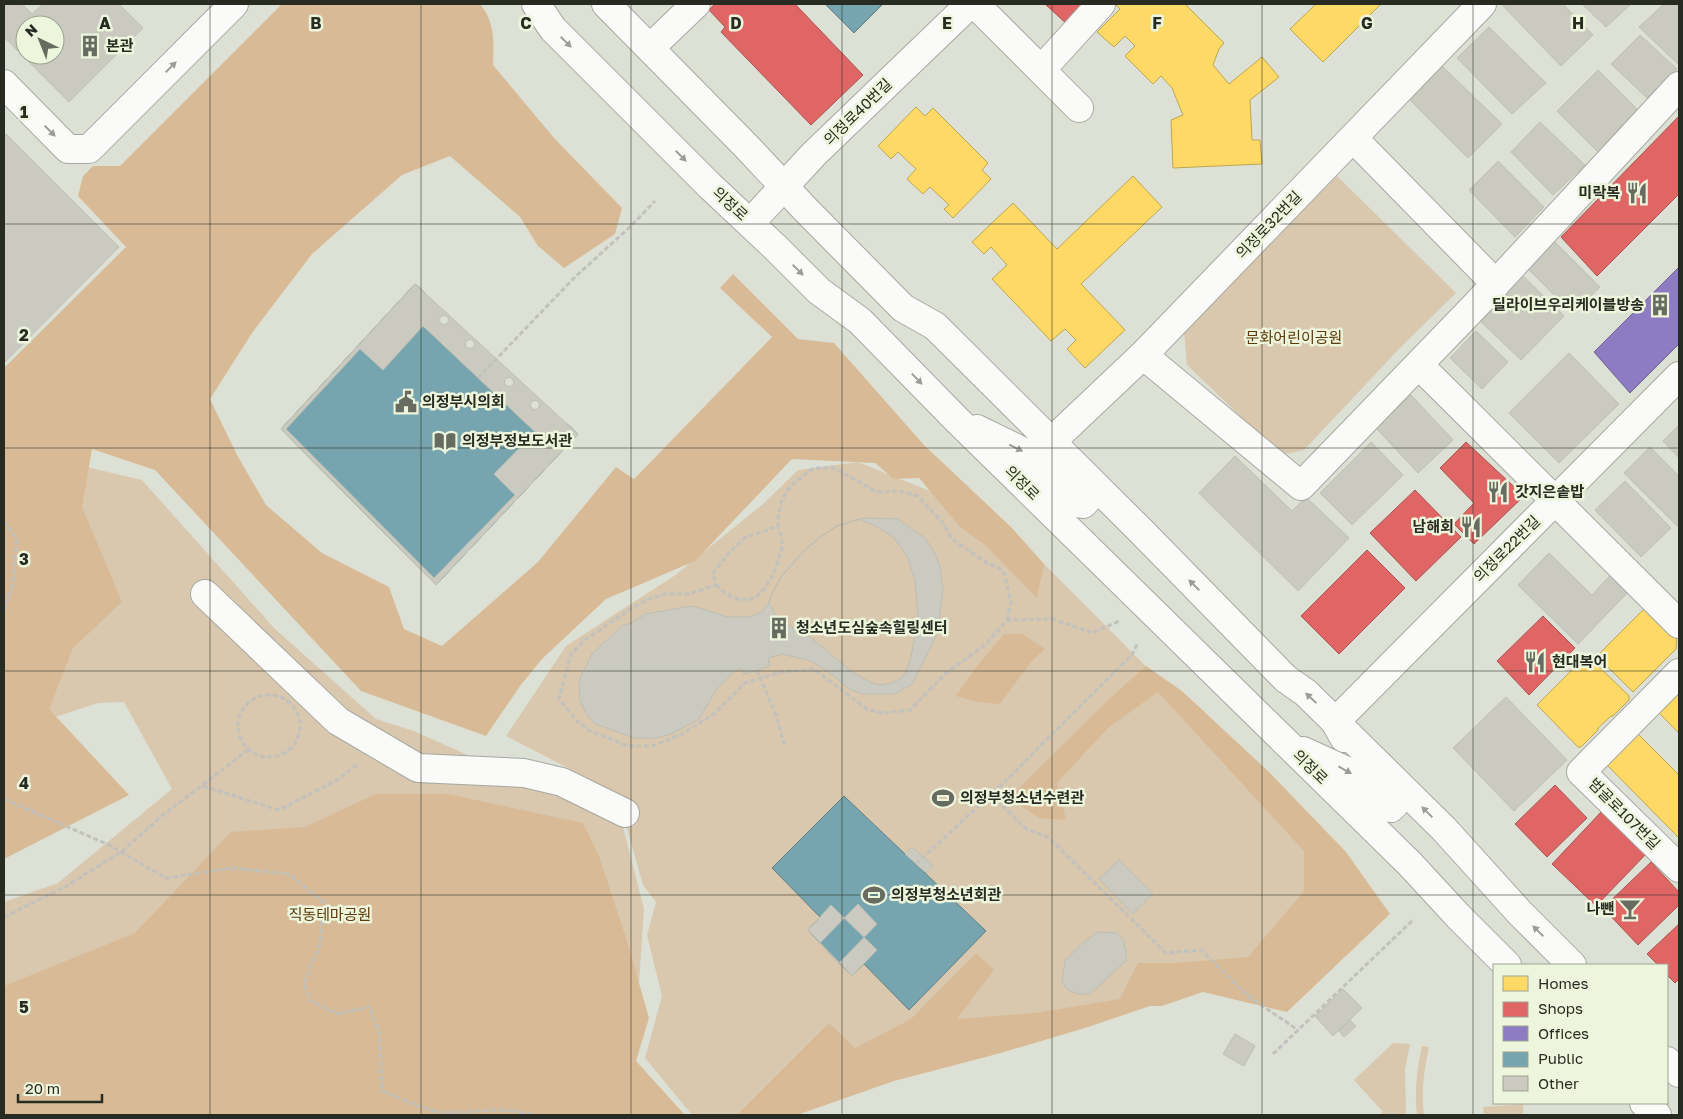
<svg xmlns="http://www.w3.org/2000/svg" width="1683" height="1119" font-family="'Golos Text','Noto Sans KR',sans-serif">
	<rect width="100%" height="100%" fill="#dde1d5"/>
	<path fill="#d9c7ae" d="M1337,176L1456,293L1399,349L1304,450L1281,455L1187,365L1184,331Z
		M4,449L27,453L142,480L274,628L376,719L414,731L565,799L619,811L644,909L633,1074L4,1115V902L58,883L172,789L124,702L98,703L4,734Z
		M858,462L930,491L1044,564L1343,864L1233,977L770,1115H692L645,1058L662,996L647,935L656,902L643,885L628,832L625,813L595,782L506,736L566,646L674,576L763,504L798,470Z
		M1393,1043L1410,1044L1405,1069L1406,1115H1380L1383,1112L1354,1080Z
		M1422,1046L1429,1047C1424,1070 1421,1092 1424,1115H1417C1414,1092 1417,1069 1422,1046Z
		M1523,1104V1115H1484L1483,1107Z"/>
	<path fill="#d8bb96" d="M282,4H480C495,21 494,43 493,65L555,139L622,208L615,234L564,268L538,246L520,217L450,156L402,175L312,254L252,333L210,399L237,455L266,505L322,553L389,587L404,629L442,646L538,562L616,467L634,479L772,337L720,288L733,274L798,339L834,343L924,445L1011,527L1044,564L1037,598L984,544L960,527L919,478L894,479L875,463L792,459L695,561L606,599L542,659L520,686L486,736L361,691L155,470L92,449L82,507L122,602L73,648L49,709L129,795L4,859V368L126,247L78,196L83,176L93,166H120Z
		M1004,634H1022L1045,649L1031,662L1000,704L977,702L956,696L976,667Z
		M1146,666L1182,691L1269,772L1346,852L1390,914L1287,1012L1203,992L1162,1006H1150L1085,1028L997,1054L894,1081L797,1115H737L829,1023L855,1048L911,1019L976,953L994,970L957,1019L1036,1013L1120,999L1138,963H1175L1248,957L1304,891V851L1158,692L1108,728L1057,783L1066,820L1039,818L1016,803L1013,794L1108,700Z
		M376,794H448L583,823L599,856L627,941L649,1018L636,1061L685,1115H4V986L135,933L231,832L305,827Z"/>
	<path fill="#ffd966" stroke="#bea551" d="M1115,4H1185L1224,43L1219,49L1213,65L1229,84L1262,57L1279,77L1250,100L1252,140H1260L1262,164L1173,168L1171,120L1183,115L1172,88L1161,76L1153,84L1125,56L1135,46L1125,36L1114,47L1097,32L1120,9Z
		M1316,4H1381L1323,62L1290,29Z
		M916,107L925,116L933,108L988,163L982,170L991,179L953,218L944,209L949,205L930,187L923,194L907,179L916,169L898,152L891,159L878,146Z
		M1133,176L1162,207L1081,284L1125,330L1085,368L1067,349L1076,340L1065,329L1051,341L992,279L1007,265L991,247L984,254L972,242L1013,203L1057,249Z
		M1649,604L1677,632L1676,649L1633,692L1597,656Z
		M1587,655L1629,696V700L1613,716H1611L1598,728V730L1581,747H1578L1537,705Z
		M1679,690V733L1658,712Z
		M1638,734L1679,775V838L1607,765Z"/>
	<path fill="#e06666" stroke="#a95451" d="M715,4H795L863,75L811,125L721,32L725,27L709,10Z
		M1045,4H1093L1070,27Z
		M1679,116V194L1597,276L1561,237Z
		M1466,442L1524,496L1474,544L1454,524L1474,503L1440,468Z
		M1415,490L1461,537L1416,581L1370,533Z
		M1367,550L1405,588L1339,654L1301,616Z
		M1543,616L1575,648L1529,695L1497,661Z
		M1555,785L1587,818L1547,857L1515,824Z
		M1602,811L1647,853L1596,906L1552,864Z
		M1651,862L1679,892V905L1638,945L1603,908Z
		M1679,924V979L1675,983L1667,975V965H1658L1647,954Z"/>
	<path fill="#8e7cc3" stroke="#6f6492" d="M1679,267V344L1630,393L1594,352Z"/>
	<path fill="#76a5af" stroke="#5f8084" d="M825,4H883L854,33Z
		M415,284L425,293L423,326L535,432L566,423L578,434L436,585L281,429Z
		M844,796L986,931L909,1010L864,964L852,976L839,963L808,930L820,917L772,868Z"/>
	<path fill="#cacac0" stroke="#bdbeb4" fill-rule="evenodd" d="M4,4H119L143,28L69,102L4,37ZM25,25H55V55H25Z
		M22,4H43L32,14Z
		M1506,4H1563L1593,35L1561,66L1503,6Z
		M1582,4H1631L1606,27Z
		M1664,4H1679V65L1639,27Z
		M1489,27L1546,83L1512,114L1457,58Z
		M1640,35L1677,69L1647,98L1611,64Z
		M1441,65L1502,124L1468,158L1409,99Z
		M1598,70L1642,114L1627,128L1623,124L1617,130L1620,134L1599,153L1557,111Z
		M1540,122L1585,165L1553,195L1511,152Z
		M6,134L119,247L4,363V136Z
		M1498,161L1544,207L1515,237L1469,190Z
		M1554,241L1600,287L1573,314L1527,268Z
		M1518,271L1564,316L1521,360L1475,316Z
		M415,284L578,434L436,585L281,429ZM423,326L535,432L494,474L515,495L434,578L286,429L360,349L383,370Z
		M439.5 320a4.5 4.5 0 1 1 9 0a4.5 4.5 0 1 1-9 0Z
		M1476,331L1508,362L1482,389L1450,358Z
		M465.5 344a4.5 4.5 0 1 1 9 0a4.5 4.5 0 1 1-9 0Z
		M1569,353L1619,404L1559,463L1509,413Z
		M504.5 382a4.5 4.5 0 1 1 9 0a4.5 4.5 0 1 1-9 0Z
		M1411,395L1453,440L1418,473L1376,428Z
		M530.5 405a4.5 4.5 0 1 1 9 0a4.5 4.5 0 1 1-9 0Z
		M1679,425V458L1663,441Z
		M1371,442L1403,475L1352,525L1320,493Z
		M1650,447L1679,476V528L1624,473Z
		M1235,456L1292,511L1306,497L1349,538L1298,591L1199,493Z
		M1625,481L1671,528L1641,557L1595,510Z
		M864,518L898,519L911,528L925,538L934,552L940,567L943,590L938,631L927,655L912,684L895,694H864L853,691L844,685L833,675L811,661L782,654L768,658L770,666L744,674L742,668L734,672L716,690L699,719L673,733L657,738H635L595,724L585,712L580,700L579,686L580,678L592,654L622,626L632,623L645,614L692,606L728,617H749L762,612L769,603L772,593L781,577L802,553L820,537L837,526Z
		M858,519L872,524L892,536L902,548L908,559L915,580L918,617L911,657L906,672L900,679L891,683L880,685L870,682L852,672L814,640L784,622L775,614L769,603L772,593L781,577L802,553L820,537L837,526Z
		M1549,553L1592,595L1615,570L1633,587L1578,644L1518,585Z
		M1506,697L1567,760L1514,811L1453,748Z
		M912,847L933,866L926,873L905,854Z
		M1119,860L1153,894L1133,914L1099,879Z
		M858,904L877,924L839,963L820,943Z
		M831,905L877,950L852,976L808,930Z
		M1098,932L1117,933L1123,940L1126,951V961L1090,994H1079L1068,990L1062,982L1065,961L1081,944Z
		M1343,989L1362,1008L1333,1036L1315,1016Z
		M1350,1020L1356,1026L1344,1037L1339,1031Z
		M1235,1034L1255,1046L1244,1066L1223,1054Z"/>
	<g fill="none" stroke-linecap="round" stroke-linejoin="round">
		<g stroke="#a6a9a0" stroke-width="30">
			<path id="minor" d="M536,4L553,29L710,186L775,247L819,291L860,321L956,419L1410,864L1458,916L1507,965
				M606,4L747,147L806,210L903,308L935,326L1142,532L1286,679L1306,693L1444,829L1520,913L1572,965
				M975,4L1041,70L1101,4
				M650,48L696,4
				M1041,70L1079,108
				M4,84L68,149H89L234,4
				M1353,138L1496,284
				M750,223L814,154L970,4
				M1143,355L1301,486L1476,305L1679,86
				M1419,365L1679,624
				M977,429L1026,453L1077,503L1083,504L1087,500L1085,493L1060,468L1051,442L1143,355L1482,4
				M205,594L338,721L418,768L524,773L562,782L625,813
				M1679,673L1581,772L1679,868
				M1344,738L1335,722L1679,376
				M1303,751L1349,772L1384,806L1391,808L1395,804L1394,797L1375,778
				M1667,1061L1679,1073
				M1644,1103L1657,1115"/>
		</g>
		<path stroke="#c1c2be" stroke-width="3" stroke-dasharray="5 2.5" stroke-linecap="butt" d="M478,378L575,277L631,226L655,201
			M4,521L17,539L13,585L4,610
			M716,585C743,612 764,600 776,567C778,559 783,550 782,541C781,536 779,531 778,526
			M1007,620L1011,603L1005,575L999,568L987,563L952,539L943,523L918,496L899,491L877,492L834,468H814C790,485 778,494 778,526L744,538L728,554L713,573L716,585L688,594H666L649,599L632,608L585,640L571,654L559,699L577,721L590,731L628,746H652L682,734L715,713L745,683L781,672L814,669L868,710L883,713L910,710L945,674L986,644L1007,620L1053,619L1093,633L1119,621
			M757,670L776,715L785,747
			M238 726a31 31 0 1 1 62 0a31 31 0 1 1-62 0Z
			M203,786L279,810L337,780L358,764
			M992,795L1026,829L1048,837L1166,953L1201,950L1248,996L1298,1030
			M4,799L109,845L166,878L232,868L289,874L323,902L320,944L304,984L310,1000L337,1014L369,1007L379,1031L382,1091C395,1096 429,1112 441,1112C474,1114 499,1105 534,1115
			M916,864L1012,775L1044,742L1132,655L1138,642
			M4,917L65,887L121,852L163,815L248,750
			M1273,1054L1414,919"/>
		<use href="#minor" stroke="#fafaf9" stroke-width="28"/>
	</g>
	<defs><path id="oneway-solid" d="M-6-.8H1V-3.2L6.5 0L1 3.2V.8H-6Z" transform="scale(1.25)"/></defs>
	<g fill="#9c9d98">
		<use href="#oneway-solid" transform="translate(566 42) rotate(45)"/>
		<use href="#oneway-solid" transform="translate(171 67) rotate(-45)"/>
		<use href="#oneway-solid" transform="translate(50 131) rotate(45)"/>
		<use href="#oneway-solid" transform="translate(681 156) rotate(45)"/>
		<use href="#oneway-solid" transform="translate(798 270) rotate(45)"/>
		<use href="#oneway-solid" transform="translate(917 379) rotate(46)"/>
		<use href="#oneway-solid" transform="translate(1016 448) rotate(26)"/>
		<use href="#oneway-solid" transform="translate(1194 585) rotate(-135)"/>
		<use href="#oneway-solid" transform="translate(1311 698) rotate(-137)"/>
		<use href="#oneway-solid" transform="translate(1345 770) rotate(29)"/>
		<use href="#oneway-solid" transform="translate(1427 812) rotate(-135)"/>
		<use href="#oneway-solid" transform="translate(1538 931) rotate(-135)"/>
	</g>
	<path fill="none" stroke="#282b21" stroke-width="1" stroke-opacity="0.55" d="M210,4V1115M421,4V1115M631,4V1115M842,4V1115M1052,4V1115M1262,4V1115M1473,4V1115M4,224H1679M4,448H1679M4,671H1679M4,895H1679"/>
	<defs>
		<g id="building-bare" transform="scale(1.725)"><path d="M-4-6H4V6H1V3H-1V6H-4ZM-2.5-4.3h1.7v1.8h-1.7ZM.8-4.3h1.7v1.8H.8ZM-2.5-1h1.7V.8h-1.7ZM.8-1h1.7V.8H.8Z" fill="#676b60" stroke="#edf5dc" stroke-width="2.5" paint-order="stroke"/></g>
		<g id="restaurant-bare" transform="scale(1.725)"><path d="M-5-6h1v4h1v-4h1v4h1v-4h1v5L-1.5 .5V6h-2V.5L-5-1ZM5-6V6H3V1.5H1.5Q1.5-4 5-6Z" fill="#676b60" stroke="#edf5dc" stroke-width="2.5" paint-order="stroke"/></g>
		<g id="civic-bare" transform="scale(1.725)"><path d="M-.6-6.5H3V-4.5H.6V-3L4-1V1h2V6H-6V1h2V-1L-.6-3ZM-1.2 2.5V6h2.4V2.5Z" fill="#676b60" stroke="#edf5dc" stroke-width="2.5" paint-order="stroke"/></g>
		<g id="library-bare" transform="scale(1.725)"><path d="M-6-4Q-3-5.5-.7-3.5V5Q-3 3-6 4ZM6-4Q3-5.5 .7-3.5V5Q3 3 6 4Z" fill="#676b60" stroke="#edf5dc" stroke-width="2.5" paint-order="stroke"/></g>
		<g id="stadium-bare" transform="scale(1.725)"><path d="M0-5a6.5 5 0 1 0 0 10a6.5 5 0 1 0 0-10ZM-3.5-1.8h7v3.6h-7Z" fill="#676b60" stroke="#edf5dc" stroke-width="2.5" paint-order="stroke"/></g>
		<g id="bar-bare" transform="scale(1.725)"><path d="M-6-5H6L.8 .8V4.5H3.5V6h-7V4.5H-.8V.8Z" fill="#676b60" stroke="#edf5dc" stroke-width="2.5" paint-order="stroke"/></g>
	</defs>
	<g fill-rule="evenodd">
		<use href="#building-bare" x="90" y="46"/>
		<use href="#restaurant-bare" x="1637" y="193"/>
		<use href="#building-bare" x="1660" y="305"/>
		<use href="#civic-bare" x="406" y="402"/>
		<use href="#library-bare" x="445" y="441"/>
		<use href="#restaurant-bare" x="1498" y="492"/>
		<use href="#restaurant-bare" x="1471" y="527"/>
		<use href="#building-bare" x="779" y="628"/>
		<use href="#restaurant-bare" x="1535" y="662"/>
		<use href="#stadium-bare" x="943" y="798"/>
		<use href="#stadium-bare" x="874" y="895"/>
		<use href="#bar-bare" x="1630" y="909"/>
	</g>
	<g text-anchor="middle" stroke-width="5" stroke-linejoin="round" paint-order="stroke">
		<g font-size="15" font-weight="bold" fill="#282b21" stroke="#edf5dc" text-anchor="start">
			<text x="106" y="51">본관</text>
			<text x="1620" y="198" text-anchor="end">미락복</text>
			<text x="1644" y="310" text-anchor="end">딜라이브우리케이블방송</text>
			<text x="422" y="407">의정부시의회</text>
			<text x="462" y="446">의정부정보도서관</text>
			<text x="1515" y="497">갓지은솥밥</text>
			<text x="1454" y="532" text-anchor="end">남해회</text>
			<text x="796" y="633">청소년도심숲속힐링센터</text>
			<text x="1552" y="667">현대복어</text>
			<text x="960" y="803">의정부청소년수련관</text>
			<text x="891" y="900">의정부청소년회관</text>
			<text x="1614" y="914" text-anchor="end">나뺀</text>
		</g>
		<g font-size="15" fill="#282b21" stroke="#edf5dc">
			<text transform="translate(858 112) rotate(-44)" y="5">의정로40번길</text>
			<text transform="translate(730 204) rotate(43)" y="5">의정로</text>
			<text transform="translate(1269 225) rotate(-46)" y="5">의정로32번길</text>
			<text transform="translate(1022 483) rotate(45)" y="5">의정로</text>
			<text transform="translate(1507 549) rotate(-45)" y="5">의정로22번길</text>
			<text transform="translate(1310 767) rotate(44)" y="5">의정로</text>
			<text transform="translate(1624 814) rotate(45)" y="5">범골로107번길</text>
		</g>
		<g font-size="15" fill="#5e390a" stroke="#edf5dc">
			<text x="1294" y="343">문화어린이공원</text>
			<text x="330" y="920">직동테마공원</text>
		</g>
	</g>
	<g font-size="16" text-anchor="middle" font-weight="bold" fill="#282b21" stroke="#edf5dc" stroke-width="5" stroke-linejoin="round" paint-order="stroke">
		<text x="105" y="29">A</text>
		<text x="316" y="29">B</text>
		<text x="526" y="29">C</text>
		<text x="736" y="29">D</text>
		<text x="947" y="29">E</text>
		<text x="1157" y="29">F</text>
		<text x="1367" y="29">G</text>
		<text x="1578" y="29">H</text>
		<text x="24" y="118">1</text>
		<text x="24" y="341">2</text>
		<text x="24" y="565">3</text>
		<text x="24" y="789">4</text>
		<text x="24" y="1013">5</text>
	</g>
	<rect width="1683" height="1119" fill="none" stroke="#282b21" stroke-width="10"/>
	<rect x="1493" y="964" width="175" height="140" fill="#edf5dc" stroke="#9ea491"/>
	<rect x="1503" y="976" width="25" height="15" fill="#ffd966" stroke="#9ea491"/>
	<text x="1538" y="989" font-size="15" fill="#282b21">Homes</text>
	<rect x="1503" y="1002" width="25" height="15" fill="#e06666" stroke="#9ea491"/>
	<text x="1538" y="1014" font-size="15" fill="#282b21">Shops</text>
	<rect x="1503" y="1026" width="25" height="15" fill="#8e7cc3" stroke="#9ea491"/>
	<text x="1538" y="1039" font-size="15" fill="#282b21">Offices</text>
	<rect x="1503" y="1052" width="25" height="15" fill="#76a5af" stroke="#9ea491"/>
	<text x="1538" y="1064" font-size="15" fill="#282b21">Public</text>
	<rect x="1503" y="1076" width="25" height="15" fill="#cacac0" stroke="#9ea491"/>
	<text x="1538" y="1089" font-size="15" fill="#282b21">Other</text>
	<g transform="translate(40 40) rotate(317)"><circle r="24" fill="#edf5dc" stroke="#9ea491"/>
	<path d="M0-4L9 19L0 12L-9 19Z" fill="#676b60"/>
	<text y="-8" font-size="14" font-weight="bold" text-anchor="middle" fill="#282b21">N</text>
	</g>
	<path d="M18 1094v8h84v-8" fill="none" stroke="#282b21" stroke-width="2.5"/>
	<text x="25" y="1094" font-size="15" fill="#282b21" stroke="#edf5dc" stroke-width="4" paint-order="stroke">20 m</text>
</svg>
